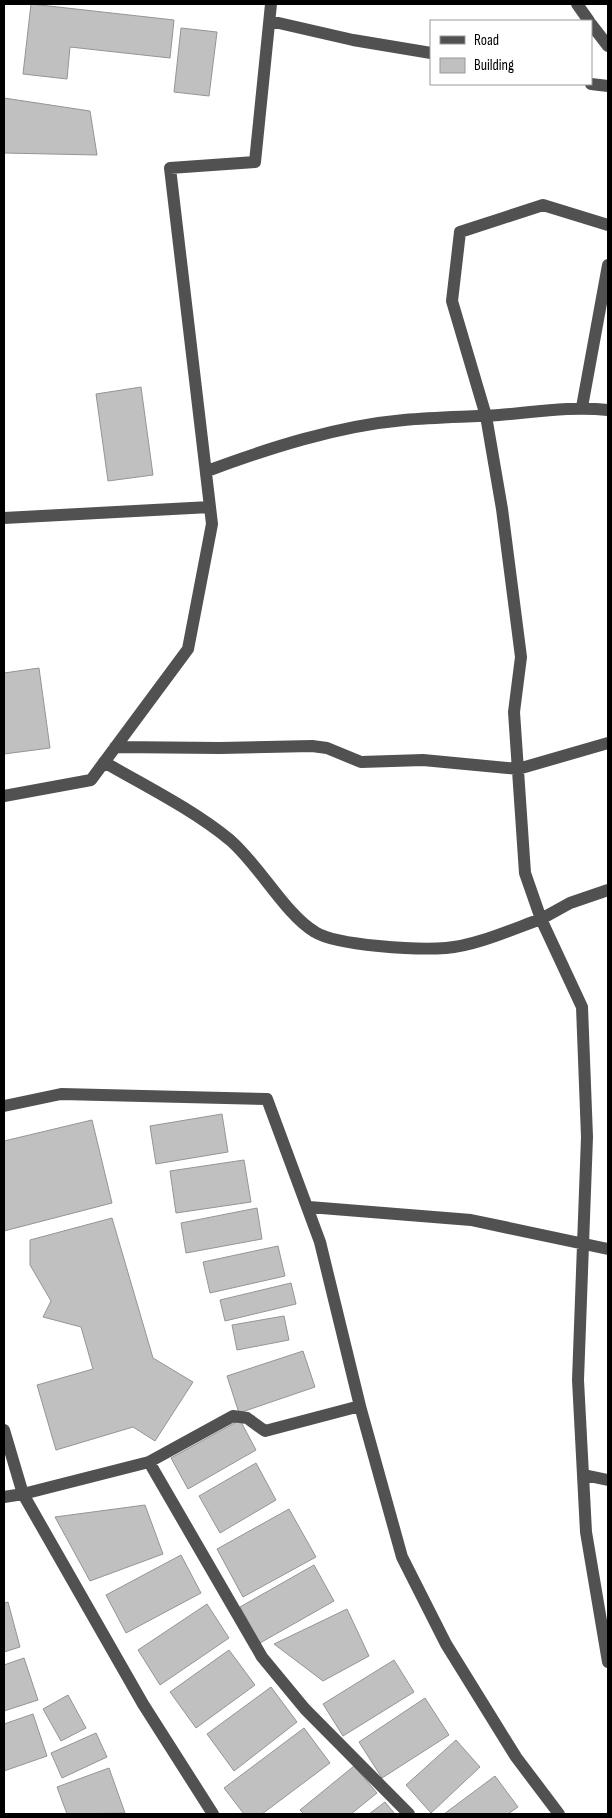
<svg xmlns="http://www.w3.org/2000/svg" width="612" height="1818" font-family="'Sofia Sans Condensed',sans-serif">
	<rect width="100%" height="100%" fill="#fff"/>
	<path fill="#c0c0c0" stroke="#959595" d="M31,4L174,20L170,58L70,47L67,79L23,74Z
		M181,28L217,32L209,96L174,92Z
		M4,98L90,111L97,155L4,153Z
		M141,387L153,475L108,481L96,394Z
		M39,668L50,748L4,754V673Z
		M222,1114L228,1152L156,1164L150,1126Z
		M92,1120L112,1203L4,1231V1141Z
		M244,1160L251,1202L176,1213L170,1171Z
		M257,1208L262,1239L186,1253L181,1223Z
		M112,1218L153,1358L193,1382L155,1441L133,1427L56,1450L37,1385L93,1369L81,1327L43,1317L51,1301L30,1265V1240Z
		M278,1246L285,1276L210,1293L203,1262Z
		M291,1283L296,1304L225,1321L220,1300Z
		M284,1316L289,1340L237,1350L232,1325Z
		M303,1351L315,1387L239,1413L227,1376Z
		M240,1420L256,1450L188,1489L171,1458Z
		M256,1463L276,1500L220,1533L199,1496Z
		M145,1505L163,1554L90,1581L55,1517Z
		M289,1509L316,1557L243,1597L217,1549Z
		M181,1555L201,1593L126,1633L106,1595Z
		M314,1565L334,1601L260,1643L240,1607Z
		M8,1602L20,1647L4,1652V1603Z
		M207,1604L229,1638L160,1685L138,1650Z
		M347,1609L369,1656L323,1681L274,1644Z
		M229,1650L255,1685L196,1728L170,1692Z
		M24,1658L38,1700L4,1711V1665Z
		M394,1660L414,1692L343,1736L323,1704Z
		M271,1687L297,1722L234,1771L207,1734Z
		M68,1695L86,1728L61,1741L43,1709Z
		M425,1698L449,1735L382,1778L359,1742Z
		M33,1714L47,1756L4,1771V1724Z
		M304,1728L330,1763L262,1814H244L224,1788Z
		M96,1733L107,1757L62,1778L51,1753Z
		M456,1740L480,1767L431,1813L406,1785Z
		M354,1766L377,1793L351,1814H304L300,1810Z
		M109,1768L125,1813L67,1814L57,1787Z
		M495,1776L518,1807L508,1814H444Z
		M385,1802L395,1814H369Z"/>
	<g fill="none" stroke-linecap="round" stroke-linejoin="round">
		<path stroke="#515151" stroke-width="12" d="M577,4L589,21
			M270,21L353,40L431,53
			M591,24L608,46
			M591,84L608,86
			M608,225L543,205L460,232L452,301L486,416L502,509L521,657L514,712L525,873L541,919L570,903L608,890
			M582,407L608,265
			M207,471C269,448 337,426 404,420C436,417 467,417 499,415C536,412 572,406 608,410
			M4,518L210,507
			M115,747L220,748L312,746L327,748L361,762L423,760L518,769L608,743
			M104,762C147,787 192,809 230,840C260,866 285,914 315,932C337,946 419,950 446,948C475,946 513,929 541,919L582,1007L587,1137L578,1380L586,1532L608,1662
			M4,796L91,780L188,649L212,524L170,168L255,162L271,4
			M4,1106L61,1094L267,1099L320,1242L360,1406L265,1431L247,1418L233,1416L149,1462L23,1494L4,1430
			M309,1207L471,1220L608,1249
			M360,1406L402,1557L446,1644L516,1757L559,1814
			M149,1462L262,1657L305,1709L409,1814
			M584,1475L608,1480
			M4,1497L23,1494L143,1704L213,1814"/>
	</g>
	<rect width="612" height="1818" fill="none" stroke="#000000" stroke-width="10"/>
	<rect x="430" y="20" width="162" height="65" fill="#ffffff" stroke="#999999"/>
	<rect x="440" y="36" width="25" height="8" fill="#515151" stroke="#999999"/>
	<text x="474" y="45" font-size="15" fill="#000000">Road</text>
	<rect x="440" y="58" width="25" height="15" fill="#c0c0c0" stroke="#999999"/>
	<text x="474" y="70" font-size="15" fill="#000000">Building</text>
</svg>
